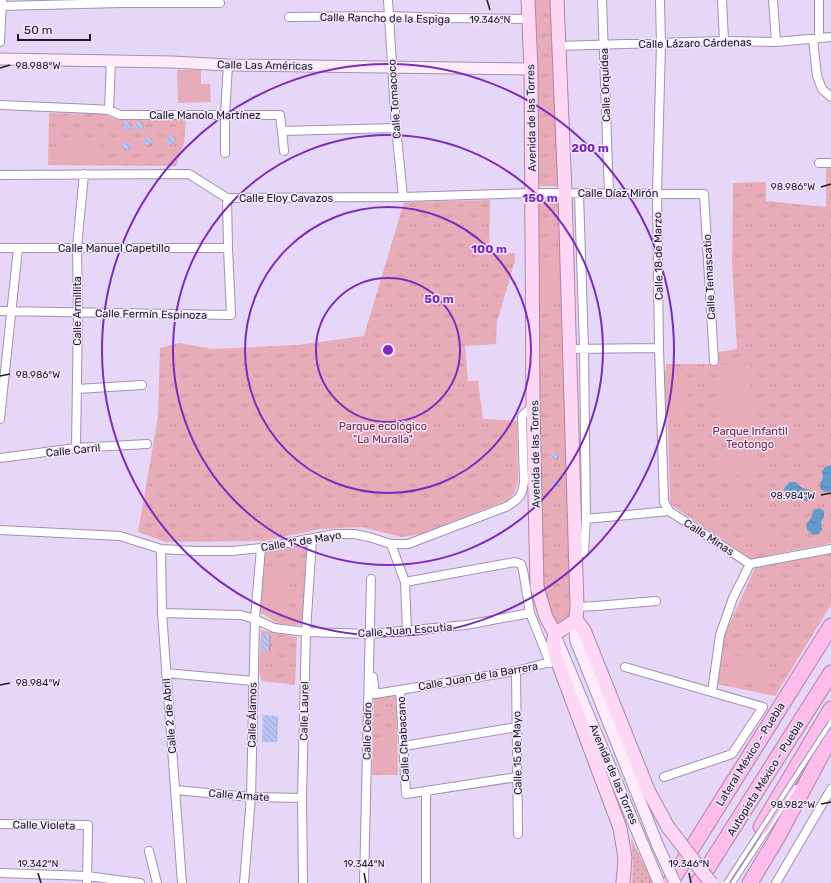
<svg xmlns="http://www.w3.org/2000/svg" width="831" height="883" font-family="Rubik,sans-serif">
	<defs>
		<pattern id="grass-tufts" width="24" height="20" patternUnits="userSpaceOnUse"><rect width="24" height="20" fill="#e8acb8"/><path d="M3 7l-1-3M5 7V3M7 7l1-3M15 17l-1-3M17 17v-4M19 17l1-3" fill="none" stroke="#c7939e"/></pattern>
		<pattern id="garden-dots" width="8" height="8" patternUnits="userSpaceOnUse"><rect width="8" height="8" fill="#e8acb8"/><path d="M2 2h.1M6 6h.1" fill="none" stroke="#c7939e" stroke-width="1.8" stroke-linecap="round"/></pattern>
		<pattern id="water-ripples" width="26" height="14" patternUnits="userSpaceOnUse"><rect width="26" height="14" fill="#629aca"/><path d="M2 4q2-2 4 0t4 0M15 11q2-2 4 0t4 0" fill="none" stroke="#507da4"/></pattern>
		<pattern id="building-back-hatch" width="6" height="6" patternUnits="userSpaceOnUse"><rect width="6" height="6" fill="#b7c2f6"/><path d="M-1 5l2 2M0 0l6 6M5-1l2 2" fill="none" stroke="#9da6d3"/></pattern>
	</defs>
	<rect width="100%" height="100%" fill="#e6d7f9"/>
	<path fill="url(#grass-tufts)" d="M530,0H555L560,183L556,186H539L535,184Z
		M49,113L103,114L117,119H186L184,144L176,166L48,165Z
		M826,167H831V543L751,559L670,504L666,364H713V353L737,349L732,263L733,183L766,182V201L826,207Z
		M556,197L560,201L571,601L569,617L560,625L554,623L542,587L536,198Z
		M490,200L489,254L515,253V261L497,322L496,344L465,346L468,381H478L483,419L517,421L518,482L514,494L508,500L422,534L402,537L361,527L320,529L263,541L166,542L138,532L158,417L160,348L179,343L212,349L297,345L364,336L404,202Z
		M308,544L302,625L278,624L260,612L264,552Z
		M831,552V605L775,696L717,684L723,638L755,568Z
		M261,630L297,637L295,685L262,681L259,673Z
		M396,693L398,775H372L374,696Z"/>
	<path fill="url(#garden-dots)" d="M631,838L653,883H632L633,861Z"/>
	<path fill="#e8acb8" d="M177,70H201V84H210L211,102L178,103Z
		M60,143L100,144V163H60Z
		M540,258H560V303L539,302Z
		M750,364L754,439L719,441L716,365Z
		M664,370H686L687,410L665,411Z
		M757,453L758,475L718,477L717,455Z
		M726,490H745V500L727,501Z
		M759,508L760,519L741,520V509Z
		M757,528H775V538L757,539Z
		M266,566L290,568L286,610L262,608Z
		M732,655L768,664L763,687L726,678Z
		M375,738H395L394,773H374Z"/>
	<path fill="url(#water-ripples)" d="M831,465V491L825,492L820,489V483L823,479L822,471L825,467Z
		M790,482H796L802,488L810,490L811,496L807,501L802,500L798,497H790L785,494L784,488Z
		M819,508L824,511V517L821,521L822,529L819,534L813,535L807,530L806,524L812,517L813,510Z"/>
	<path fill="#0003" d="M136.5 126a3.5 3.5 0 1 1 7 0a3.5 3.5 0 1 1-7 0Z
		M124.5 126a3.5 3.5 0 1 1 7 0a3.5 3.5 0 1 1-7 0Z
		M168.5 140a3.5 3.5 0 1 1 7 0a3.5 3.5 0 1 1-7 0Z
		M145.5 142a3.5 3.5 0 1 1 7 0a3.5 3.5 0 1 1-7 0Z
		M123.5 147a3.5 3.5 0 1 1 7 0a3.5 3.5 0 1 1-7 0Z
		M554,454L559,457L558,458L557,460L552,457Z
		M555,481L560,484L559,486H558L554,483Z
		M269,635L271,636L270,651H264L262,650Z
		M277,717H278L277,742H264Z"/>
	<path fill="url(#building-back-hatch)" d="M135 126a4 4 0 1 1 8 0a4 4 0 1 1-8 0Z
		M123 126a4 4 0 1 1 8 0a4 4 0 1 1-8 0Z
		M167 140a4 4 0 1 1 8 0a4 4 0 1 1-8 0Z
		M144 141a4 4 0 1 1 8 0a4 4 0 1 1-8 0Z
		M122 146a4 4 0 1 1 8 0a4 4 0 1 1-8 0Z
		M550.5 456a3.5 3.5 0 1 1 7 0a3.5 3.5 0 1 1-7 0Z
		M552.5 483a3.5 3.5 0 1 1 7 0a3.5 3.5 0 1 1-7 0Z
		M262,634H270L269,651H261Z
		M263,715L277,716L276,742H262Z"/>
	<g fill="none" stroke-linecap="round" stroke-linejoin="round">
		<g stroke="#a092b1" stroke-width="6">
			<path id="lane" d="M733,883L796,787"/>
		</g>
		<g stroke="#a092b1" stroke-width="10">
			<path id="street" d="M388,0L396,128L403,197
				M602,0L609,194
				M660,0L661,44L657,193L659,348L664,502L669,511
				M722,0L724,41
				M773,0L776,42
				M819,0V38
				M0,6L121,3H220
				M289,17L389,16L444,18L529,19
				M813,39L817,76L822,89L831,97
				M0,42L2,0
				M558,46L724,41L776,42L831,37
				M0,105L93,109L109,110L120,115H280L282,131L396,128
				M109,110L111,61
				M282,131L284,151
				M225,153V115L228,65
				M819,163H831
				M0,175L189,174L227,198L403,197L532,193L704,194L714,361
				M579,194L584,349L586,519L584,553
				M0,248H228
				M0,311L231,315L228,248L227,198
				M570,349L659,348
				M77,389L142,385
				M0,419L18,248
				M76,448L78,312L77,247L84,174
				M0,458L76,448L147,444
				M586,519L669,511L750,564L831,549
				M0,530L120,536L161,549L196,551H232L261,548L335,534H354L369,537L391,544H408L508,506C520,498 522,496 524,482L522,416L533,406
				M391,544L405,582L407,631
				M161,549L162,613L182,883
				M405,582L515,562L521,564L523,570L530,613L550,663
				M577,607L596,606L656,601
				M162,613L241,615L255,619L274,628L306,632L370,634L466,625L530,613
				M625,667L763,707L732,754L664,777
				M516,671L518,834
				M166,673L253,681
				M373,677L375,694L516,671L554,661
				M400,690L406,794L517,777
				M712,692L720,635L733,598L750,564
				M404,746L517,727
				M175,790L251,797L302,798
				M0,824L88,825L87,883
				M149,851L157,883
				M0,873L87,876L140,883
				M244,883L251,797L255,619L261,548
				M303,883L302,798L306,632L312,539
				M364,883L371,579
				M426,883V791
				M776,883L831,789"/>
		</g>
		<g stroke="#a092b1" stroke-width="13">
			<path id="secondary" d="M0,59L172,62L228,65L531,69
				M576,620L575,633L576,641L658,846
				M556,638L659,883"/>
		</g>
		<g stroke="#af84a6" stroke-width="15">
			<path id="primary" d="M528,0L531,69L533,406L537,587L546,617L555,634
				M557,0L565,193L577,607L576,620
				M576,620L555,634L553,643L557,660L620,828L625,858L623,883
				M576,620L584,630L648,790L668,827"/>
		</g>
		<g stroke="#af84a6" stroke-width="17">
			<path id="highway" d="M761,827L831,709
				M670,883L831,626
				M698,883L831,673
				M750,883L777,838L831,737"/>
		</g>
		<use href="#lane" stroke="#fff" stroke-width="4"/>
		<use href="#street" stroke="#fff" stroke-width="8"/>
		<use href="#secondary" stroke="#feebf9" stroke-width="11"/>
		<use href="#primary" stroke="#fdd7f4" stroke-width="13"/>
		<use href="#highway" stroke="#fcbdec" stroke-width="15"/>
		<g stroke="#a092b1" stroke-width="6" stroke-linecap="butt">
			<path id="lane-bridge" d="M726,883L831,722"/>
		</g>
		<g stroke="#a092b1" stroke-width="13" stroke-linecap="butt">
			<path id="secondary-bridge" d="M658,846L675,883"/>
		</g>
		<g stroke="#af84a6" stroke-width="15" stroke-linecap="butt">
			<path id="primary-bridge" d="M668,827L711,883"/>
		</g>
		<use href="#lane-bridge" stroke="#fff" stroke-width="4"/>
		<use href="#secondary-bridge" stroke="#feebf9" stroke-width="11"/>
		<use href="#primary-bridge" stroke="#fdd7f4" stroke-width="13"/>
	</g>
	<path fill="none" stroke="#1f1925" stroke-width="1.5" d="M487,0L490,10M0,68L10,65M821,187L831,184M0,376L10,374M821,495L831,493M0,685L10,683M821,804L831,802M38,873L41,883M364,873L366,883M689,873L691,883"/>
	<g fill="none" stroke="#7b2cbf" stroke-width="2">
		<circle cx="388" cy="350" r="72"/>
		<circle cx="388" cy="350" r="143"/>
		<circle cx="388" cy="350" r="215"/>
		<circle cx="388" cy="350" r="286"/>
	</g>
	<g text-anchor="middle" stroke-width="3" stroke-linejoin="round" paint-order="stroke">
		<g font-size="11" fill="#1f1925" stroke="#f0e7fc">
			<text transform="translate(385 18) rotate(1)" y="4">Calle Rancho de la Espiga</text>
			<text transform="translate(695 43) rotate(-1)" y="4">Calle Lázaro Cárdenas</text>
			<text transform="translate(265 65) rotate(1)" y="4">Calle Las Américas</text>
			<text transform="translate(605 85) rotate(-92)" y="4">Calle Orquídea</text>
			<text transform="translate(394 99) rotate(-94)" y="4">Calle Tomacoco</text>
			<text x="205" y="119">Calle Manolo Martínez</text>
			<text transform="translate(531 118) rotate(-91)" y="4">Avenida de las Torres</text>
			<text x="618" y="197">Calle Díaz Mirón</text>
			<text x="286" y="202">Calle Eloy Cavazos</text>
			<text x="114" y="252">Calle Manuel Capetillo</text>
			<text transform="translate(658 256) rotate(-91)" y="4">Calle 18 de Marzo</text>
			<text transform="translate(709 277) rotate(-93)" y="4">Calle Temascatio</text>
			<text transform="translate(77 311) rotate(-90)" y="4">Calle Armillita</text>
			<text transform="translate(151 314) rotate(1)" y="4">Calle Fermín Espinoza</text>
			<text transform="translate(73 450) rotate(-6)" y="4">Calle Carril</text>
			<text transform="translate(535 454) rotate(-91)" y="4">Avenida de las Torres</text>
			<text transform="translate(709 537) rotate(33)" y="4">Calle Minas</text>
			<text transform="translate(301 541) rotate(-9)" y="4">Calle 1º de Mayo</text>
			<text transform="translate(405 630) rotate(-4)" y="4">Calle Juan Escutia</text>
			<text transform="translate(478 676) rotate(-10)" y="4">Calle Juan de la Barrera</text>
			<text transform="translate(304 711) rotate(-89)" y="4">Calle Laurel</text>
			<text transform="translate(252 715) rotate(-89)" y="4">Calle Álamos</text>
			<text transform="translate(169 716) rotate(-95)" y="4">Calle 2 de Abril</text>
			<text transform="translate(367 731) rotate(-89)" y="4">Calle Cedro</text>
			<text transform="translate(403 739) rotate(-93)" y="4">Calle Chabacano</text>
			<text transform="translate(517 753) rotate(-91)" y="4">Calle 15 de Mayo</text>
			<text transform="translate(750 754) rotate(-58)" y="4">Lateral México - Puebla</text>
			<text transform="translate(614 774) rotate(67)" y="4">Avenida de las Torres</text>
			<text transform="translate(765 778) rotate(-58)" y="4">Autopista México - Puebla</text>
			<text transform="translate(239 795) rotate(4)" y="4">Calle Amate</text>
			<text transform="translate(44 825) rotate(1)" y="4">Calle Violeta</text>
		</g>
		<g font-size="11" fill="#7f2641" stroke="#f0e7fc">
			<text x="383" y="430">Parque ecológico<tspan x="383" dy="13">"La Muralla"</tspan></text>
			<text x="750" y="435">Parque Infantil<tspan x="750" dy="13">Teotongo</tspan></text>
		</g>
	</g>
	<g font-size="10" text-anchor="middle" fill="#1f1925" stroke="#f0e7fc" stroke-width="3" stroke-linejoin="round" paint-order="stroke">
		<text x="490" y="23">19.346°N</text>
		<text x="38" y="69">98.988°W</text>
		<text x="793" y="190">98.986°W</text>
		<text x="38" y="378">98.986°W</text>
		<text x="793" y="499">98.984°W</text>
		<text x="38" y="686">98.984°W</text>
		<text x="793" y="808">98.982°W</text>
		<text x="38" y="867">19.342°N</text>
		<text x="364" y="867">19.344°N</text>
		<text x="689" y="867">19.346°N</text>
	</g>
	<circle cx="388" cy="350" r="6" fill="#7b2cbf" stroke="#f0e7fc" stroke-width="2"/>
	<g font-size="12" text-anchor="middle" font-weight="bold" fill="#7b2cbf" stroke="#f0e7fc" stroke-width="3" stroke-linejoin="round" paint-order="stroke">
		<text x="590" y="152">200 m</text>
		<text x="540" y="202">150 m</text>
		<text x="489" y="253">100 m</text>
		<text x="439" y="303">50 m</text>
	</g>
	<path d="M18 34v6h72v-6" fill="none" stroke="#1f1925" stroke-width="2"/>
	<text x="24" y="34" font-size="12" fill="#1f1925" stroke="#f0e7fc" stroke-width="3" paint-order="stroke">50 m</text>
</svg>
